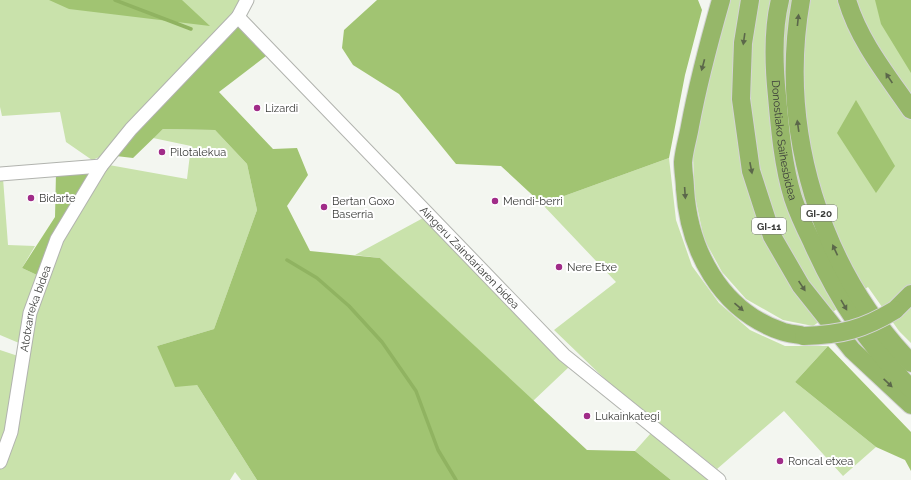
<svg xmlns="http://www.w3.org/2000/svg" width="911" height="480" font-family="Raleway,sans-serif">
	<rect width="100%" height="100%" fill="#f3f6f0"/>
	<path fill="#c9e2ab" d="M0,0H243L233,15L107,154L92,160L66,142L60,112L2,116L0,107Z
		M730,0H911V343L899,331L868,287L813,326L783,320L746,299L722,272L704,239L695,197L693,157L709,73Z
		M163,129L215,130L247,164L257,210L214,329L157,346L197,385L257,480H241L235,472L230,480H0V467L34,313L60,244L109,165L187,179L191,146L153,138Z
		M669,158L676,220L692,266L719,303L750,330L785,346H828L795,382L876,447L843,476L784,411L717,469L608,382L554,330L616,282L542,204Z
		M0,178H3L8,245L35,246L22,268L37,275L19,343L0,335Z
		M425,217L570,366L533,401L380,258L355,255Z
		M0,350L18,356L13,400L0,445Z
		M651,433L710,480H671L635,451Z"/>
	<path fill="#a1c472" d="M49,0H182L210,26L69,9Z
		M377,0H698L702,10L685,75L669,158L542,204L501,166L456,164L399,94L353,65L342,48L344,30Z
		M875,0H911V73L881,24Z
		M237,26L266,56L219,92L273,149L297,148L308,175L287,206L310,251L380,258L587,450L635,451L671,480H257L197,385L175,387L157,346L214,329L257,210L247,164L215,130L163,129L133,158L116,156L142,125Z
		M856,100L895,166L876,193L837,133Z
		M94,171L37,275L22,268L55,217L56,173Z
		M828,346L911,432V471L905,460L876,447L795,382Z"/>
	<g fill="none" stroke-linecap="round" stroke-linejoin="round">
		<path stroke="#90b361" stroke-width="3.5" d="M115,0L191,29
			M287,260L317,278L349,306L382,342L416,391L438,450L456,480"/>
		<g stroke="#b1b3ae" stroke-width="15">
			<g id="minor">
				<path id="s1" d="M238,17L564,355L719,480"/>
				<path d="M0,174L101,166"/>
				<path id="s2" d="M0,462L11,432L30,313L57,239L101,166L131,129L238,17L247,0"/>
			</g>
		</g>
		<g stroke="#d4d4d4" stroke-width="20">
			<g id="highway">
				<path d="M721,0C709,42 698,83 690,126C688,138 684,150 683,162C683,171 685,181 685,189C689,250 720,310 781,331C788,334 797,334 804,336"/>
				<path d="M750,0L743,43L741,99L751,171L772,236L801,286L852,350L911,405"/>
				<path id="s3" d="M780,0C773,28 774,67 777,96C780,130 783,165 793,198C798,213 805,228 812,242C838,301 867,342 911,389"/>
				<path d="M801,0C778,130 820,268 911,363"/>
				<path d="M847,0C859,41 887,75 911,110"/>
				<path d="M895,310L911,294"/>
			</g>
		</g>
		<use href="#minor" stroke="#fff" stroke-width="13"/>
		<use href="#highway" stroke="#96b769" stroke-width="18"/>
		<g stroke="#d4d4d4" stroke-width="20" stroke-linecap="butt">
			<path id="highway-bridge" d="M804,336C841,335 864,329 895,310"/>
		</g>
		<use href="#highway-bridge" stroke="#96b769" stroke-width="18"/>
	</g>
	<defs><path id="oneway-solid" d="M-6-.8H1V-3.2L6.5 0L1 3.2V.8H-6Z"/></defs>
	<g fill="#5b674a">
		<use href="#oneway-solid" transform="translate(798 20) rotate(-84)"/>
		<use href="#oneway-solid" transform="translate(744 39) rotate(98)"/>
		<use href="#oneway-solid" transform="translate(703 65) rotate(105)"/>
		<use href="#oneway-solid" transform="translate(889 78) rotate(-124)"/>
		<use href="#oneway-solid" transform="translate(798 126) rotate(-98)"/>
		<use href="#oneway-solid" transform="translate(751 168) rotate(79)"/>
		<use href="#oneway-solid" transform="translate(685 193) rotate(86)"/>
		<use href="#oneway-solid" transform="translate(835 250) rotate(-115)"/>
		<use href="#oneway-solid" transform="translate(802 286) rotate(56)"/>
		<use href="#oneway-solid" transform="translate(844 305) rotate(60)"/>
		<use href="#oneway-solid" transform="translate(739 307) rotate(41)"/>
		<use href="#oneway-solid" transform="translate(888 383) rotate(43)"/>
	</g>
	<g fill="#a02c88" stroke="#fff" stroke-width="1.5">
		<circle cx="257" cy="108" r="4"/>
		<circle cx="162" cy="152" r="4"/>
		<circle cx="31" cy="198" r="4"/>
		<circle cx="495" cy="201" r="4"/>
		<circle cx="324" cy="207" r="4"/>
		<circle cx="559" cy="267" r="4"/>
		<circle cx="587" cy="416" r="4"/>
		<circle cx="780" cy="461" r="4"/>
	</g>
	<g text-anchor="middle" stroke-width="4" stroke-linejoin="round" paint-order="stroke">
		<g fill="#fff" stroke="#767675" stroke-width="1">
			<rect x="801" y="205" width="36" height="16" rx="3"/>
			<rect x="752" y="218" width="34" height="16" rx="3"/>
		</g>
		<g font-size="10" font-weight="bold" fill="#3b3c3a">
			<text x="819" y="217">GI-20</text>
			<text x="769" y="230">GI-11</text>
		</g>
		<g font-size="11" fill="#3b3c3a" stroke="#fff" text-anchor="start">
			<text x="265" y="112">Lizardi</text>
			<text x="170" y="156">Pilotalekua</text>
			<text x="39" y="202">Bidarte</text>
			<text x="332" y="205">Bertan Goxo<tspan x="332" dy="13">Baserria</tspan></text>
			<text x="503" y="205">Mendi-berri</text>
			<text x="567" y="271">Nere Etxe</text>
			<text x="595" y="420">Lukainkategi</text>
			<text x="788" y="465">Roncal etxea</text>
		</g>
		<g font-size="11" fill="#3b3c3a" stroke="#fff">
			<text dy="4" stroke="none"><textPath href="#s3" startOffset="141">Donostiako Saihesbidea</textPath></text>
			<text dy="4" stroke="none"><textPath href="#s1" startOffset="334">Aingeru Zaindariaren bidea</textPath></text>
			<text dy="4" stroke="none"><textPath href="#s2" startOffset="158">Atotxarreka bidea</textPath></text>
		</g>
	</g>
</svg>
